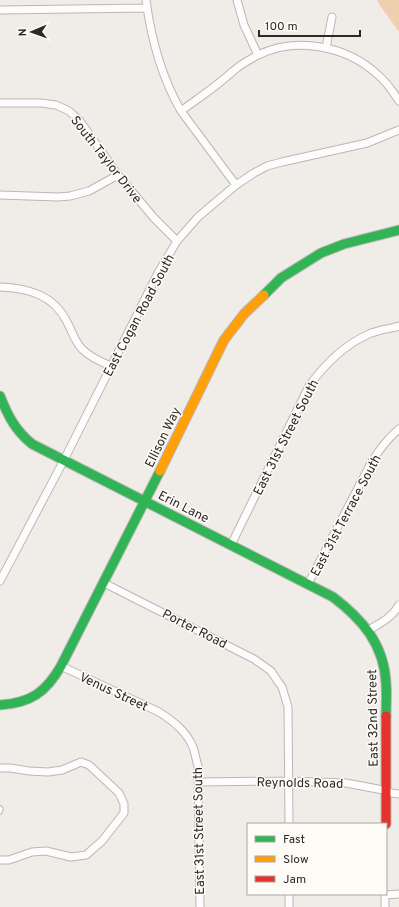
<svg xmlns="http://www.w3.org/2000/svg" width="399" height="907" font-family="Overpass,sans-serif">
	<rect width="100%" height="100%" fill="#f0ece8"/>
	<path fill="#eed0ae" d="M377,0H399V32L379,4Z"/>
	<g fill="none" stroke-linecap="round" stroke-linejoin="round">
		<g stroke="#bab7b4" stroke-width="5.5">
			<path id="lane" d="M0,808L1,809L0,812"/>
		</g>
		<g stroke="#bab7b4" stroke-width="9">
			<path id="street" d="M146,0C151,38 162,78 181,111L236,185
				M237,0L244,25L258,55
				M0,10L147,8
				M326,48L332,17
				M0,103H41L56,105L69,111L80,121L118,175L154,218L177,241
				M181,111C196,100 211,90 225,78C229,75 233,71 237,68C243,63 251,59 258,55C297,36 347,46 378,75C387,82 393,92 399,101
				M0,195L58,197L70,196L89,191L118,175
				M0,287C28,288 54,295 67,322C72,331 75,342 82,349C90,357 101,362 111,366
				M231,545L309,386C325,364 344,345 369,334C378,330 389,329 399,326
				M0,581L64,460L158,273L177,241L198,217L236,185L254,173L267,166L282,162L367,143L399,130
				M104,583L254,659L271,671L279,683L282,687L288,707L289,824
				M308,584L371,463C379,450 387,439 399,429
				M369,630C380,623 392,618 399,605
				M61,666L159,712C173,721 186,731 193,747C195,753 196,760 198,766L200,907
				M0,768H10L29,771L48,772L62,770L81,762L89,765L119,793L124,804V813L102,841L86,855L71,857L46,851L32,852L9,860H0
				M199,782L289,781L346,783L383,790L391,793L399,794
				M289,894V907
				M385,894V907
				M385,895L399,894"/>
		</g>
		<g stroke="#bab7b4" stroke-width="11">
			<path id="fast" d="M264,295L281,278L321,253L344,244L399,230
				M0,396C8,416 15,430 32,444L333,597C362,619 384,644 386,683C387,694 386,705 386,716
				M0,705C31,703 46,692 61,666L160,471"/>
		</g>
		<g stroke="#bab7b4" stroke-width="11">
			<path id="slow" d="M160,471L224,340L244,314L264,295"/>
		</g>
		<g stroke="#bab7b4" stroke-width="11">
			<path id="jam" d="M386,716V824"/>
		</g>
		<use href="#lane" stroke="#fdfcfc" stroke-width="3.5"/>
		<use href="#street" stroke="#fdfcfc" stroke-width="7"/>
		<use href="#fast" stroke="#30b455" stroke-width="9"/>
		<use href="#slow" stroke="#ff9f0a" stroke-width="9"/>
		<use href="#jam" stroke="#e5322d" stroke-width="9"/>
	</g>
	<g text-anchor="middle" stroke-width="3" stroke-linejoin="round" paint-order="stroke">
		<g font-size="13" fill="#2c2927" stroke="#fefaf5">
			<text transform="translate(107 159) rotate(52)" y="5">South Taylor Drive</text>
			<text transform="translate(138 315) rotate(-62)" y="5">East Cogan Road South</text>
			<text transform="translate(162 437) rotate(-64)" y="5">Ellison Way</text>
			<text transform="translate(285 437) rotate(-63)" y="5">East 31st Street South</text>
			<text transform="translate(184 506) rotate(27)" y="5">Erin Lane</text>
			<text transform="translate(345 515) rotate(-62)" y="5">East 31st Terrace South</text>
			<text transform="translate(195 628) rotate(27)" y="5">Porter Road</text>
			<text transform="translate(114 691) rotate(25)" y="5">Venus Street</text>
			<text transform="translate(372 718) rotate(-91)" y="5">East 32nd Street</text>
			<text transform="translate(300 782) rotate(1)" y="5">Reynolds Road</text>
			<text transform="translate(198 831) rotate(-91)" y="5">East 31st Street South</text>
		</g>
	</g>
	<rect x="247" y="823" width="140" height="72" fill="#fefaf5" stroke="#aaa6a3"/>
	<rect x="255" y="836" width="20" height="6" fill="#30b455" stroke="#aaa6a3"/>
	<text x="283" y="843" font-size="12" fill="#2c2927">Fast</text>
	<rect x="255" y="856" width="20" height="6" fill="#ff9f0a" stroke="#aaa6a3"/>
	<text x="283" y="863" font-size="12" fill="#2c2927">Slow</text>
	<rect x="255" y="876" width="20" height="6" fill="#e5322d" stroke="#aaa6a3"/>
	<text x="283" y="883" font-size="12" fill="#2c2927">Jam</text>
	<g transform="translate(32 32) rotate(268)" stroke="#fefaf5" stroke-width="3" paint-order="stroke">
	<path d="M0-3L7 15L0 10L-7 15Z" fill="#2c2927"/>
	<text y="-6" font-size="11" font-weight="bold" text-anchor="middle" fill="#2c2927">N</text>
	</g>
	<path d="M259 30v6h101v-6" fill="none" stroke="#2c2927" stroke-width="2"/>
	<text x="265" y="30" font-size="12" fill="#2c2927" stroke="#fefaf5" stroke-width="3" paint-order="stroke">100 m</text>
</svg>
